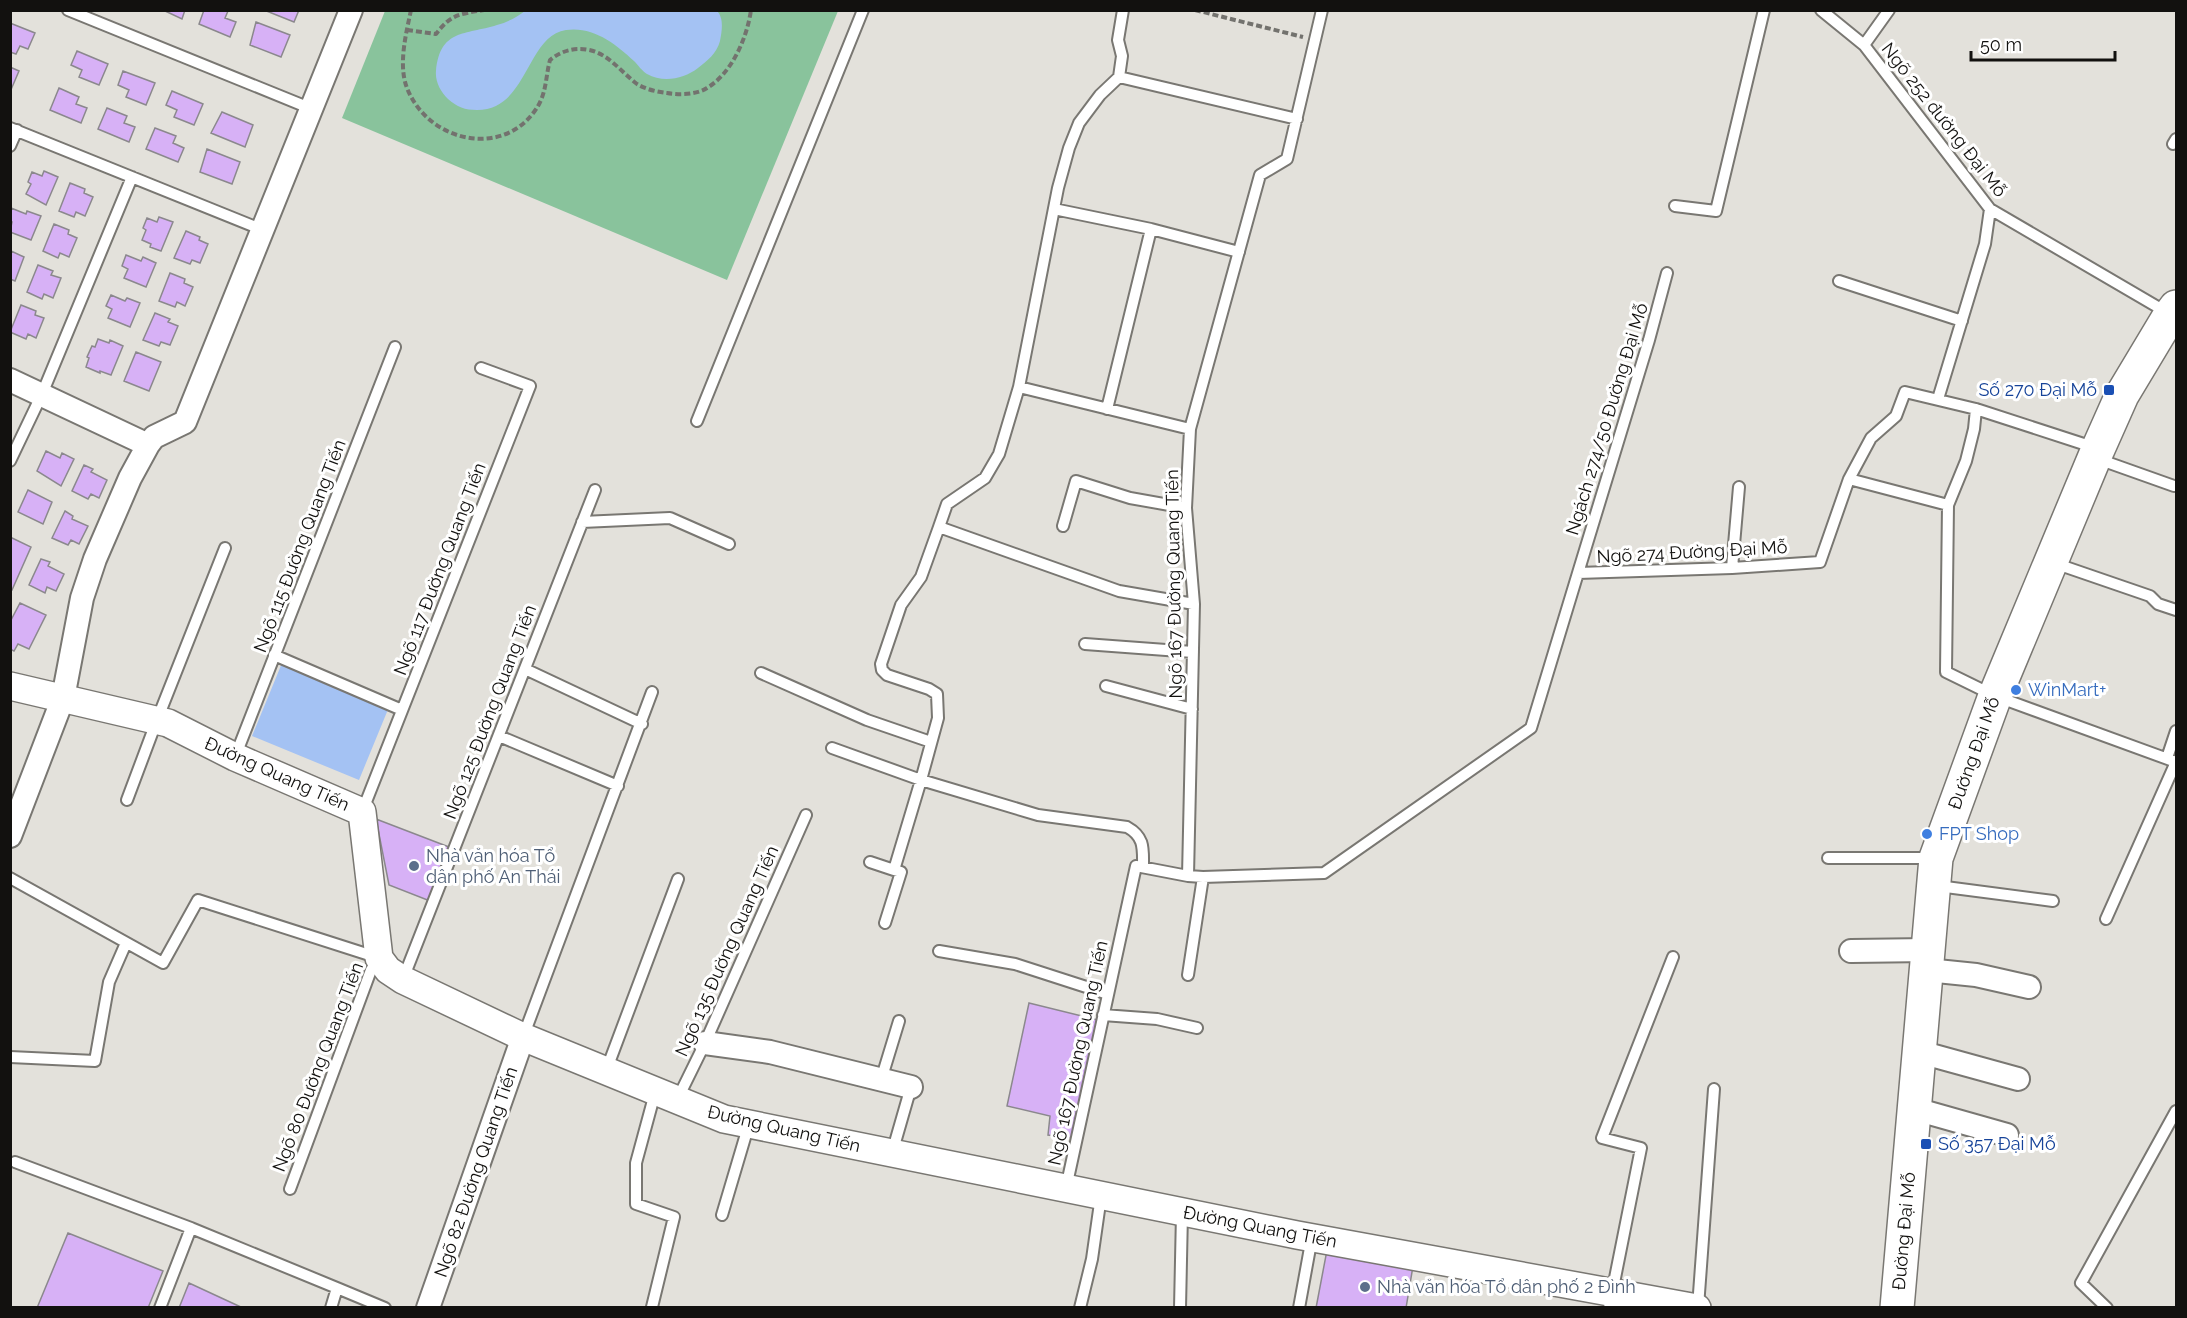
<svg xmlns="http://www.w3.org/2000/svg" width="2187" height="1318" font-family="Raleway,sans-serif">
	<rect width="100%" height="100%" fill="#e3e1db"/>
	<path fill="#89c39c" d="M385,11H838L727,280L342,118Z"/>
	<path fill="#a4c2f3" d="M717,11C724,18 722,31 720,41C717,53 707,61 698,68C684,79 663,83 647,74C642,71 638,65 634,61C616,44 593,26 566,30C526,36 528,110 477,110C465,110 457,107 448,99C441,92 435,82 436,71C440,29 465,35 497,25C508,22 517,17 525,11Z
		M282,663L389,707L359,780L252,736Z"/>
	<path fill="#d7b1f6" stroke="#8b888d" stroke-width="1.5" d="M163,10H185L182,19Z
		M204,10L228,11L225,18L236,22L230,37L199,24Z
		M264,10H299L294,22Z
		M256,22L290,35L281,57L250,45Z
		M10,23L35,33L28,49L20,46L16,54L10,52Z
		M77,51L108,64L99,85L79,77L82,70L71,65Z
		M10,67L19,71L10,92Z
		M123,71L155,83L146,105L126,97L129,90L118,85Z
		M59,88L79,97L76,104L87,108L81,123L50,110Z
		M172,91L203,104L194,125L174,117L177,110L166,105Z
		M107,108L127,116L124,123L135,127L129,142L98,129Z
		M222,112L253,125L245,147L211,133Z
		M155,128L176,136L173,143L184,148L178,162L146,149Z
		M207,149L240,162L232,184L200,172Z
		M44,171L58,177L46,205L26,194L31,184L28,182L32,172L42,176Z
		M70,183L85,189L84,193L93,197L85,216L76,212L74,217L59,211Z
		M11,208L26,214L27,211L41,216L31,240L10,232L12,222L10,221Z
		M159,217L173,222L161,251L150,247L151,244L142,240L146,230L143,228L147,218L157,222Z
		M54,224L69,230L68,234L77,238L69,257L60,253L58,258L43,251Z
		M186,231L200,237L199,240L208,244L200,263L192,260L190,264L174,258Z
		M11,251L24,257L15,281L10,279Z
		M126,255L141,261L143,257L156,263L146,287L124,278L128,269L122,266Z
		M38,265L53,271L51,275L61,278L53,298L44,294L42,299L27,292Z
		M170,273L185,279L184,283L193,287L185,306L177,302L175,307L159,301Z
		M111,295L125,301L127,298L140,303L130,327L108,318L112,309L106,306Z
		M21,305L36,311L35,315L44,318L36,338L28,334L26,339L10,332Z
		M155,313L170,319L168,322L178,326L170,345L161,342L159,346L143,340Z
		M98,339L109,343L110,340L123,346L111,375L100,371V373L86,367L89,358L87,357L92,346L95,347Z
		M136,352L161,362L149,391L124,381Z
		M46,451L60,458L62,453L74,459L61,486L37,471Z
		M84,465L93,469L91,472L107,480L99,498L91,494L88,499L72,491Z
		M28,490L52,502L43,524L18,512Z
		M65,511L73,516L72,519L88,526L79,544L71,540L68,545L52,538Z
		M10,537L31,547L12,590L10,589Z
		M41,559L50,562L48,566L64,574L56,591L47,587L45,593L29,585Z
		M20,603L46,615L29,649L18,644L14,651L10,649V622Z
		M376,819L449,847L430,901L389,885Z
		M1029,1003L1098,1020L1073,1138L1048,1135L1050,1116L1007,1106Z
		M68,1233L163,1271L148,1308H37Z
		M1327,1250L1413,1266L1406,1308H1316Z
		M189,1283L243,1308H179Z"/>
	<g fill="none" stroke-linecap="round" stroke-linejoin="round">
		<g stroke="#797772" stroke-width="14">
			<path id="service" d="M68,10L312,109
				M1821,10L1864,45L1990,209L2168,313
				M1864,45L1889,10
				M1119,77L1122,56L1118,40L1123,10
				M10,128L263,230
				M2173,144L2176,139
				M10,146L17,130
				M1675,206L1716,211L1764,10
				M1054,209L1151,229L1239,252
				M1839,281L1962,321
				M1019,387L1190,429
				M1938,399L1985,244L1990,209
				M1107,409L1151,229
				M1976,409L1974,429L1966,461L1948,505L1946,672L1995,696L2176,762
				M697,421L863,10
				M2098,459L2174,486
				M10,461L42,394L132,177
				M1849,479L1948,505
				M582,522L670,518L729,544
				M1063,526L1076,481L1130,498L1186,508
				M939,527L921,577L901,605L881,664L882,670L887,675L929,689L937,694L938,718L921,780L1038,815L1127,827C1145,837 1143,849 1143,867
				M2054,563L2150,596L2158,604L2176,610
				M1732,568L1739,487
				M1578,573L1649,340L1667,273
				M1194,604L1119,591L939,527L947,504L985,478L999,454L1019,387L1058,188L1069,148L1079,123L1100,95L1119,77L1297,119
				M1085,644L1193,652
				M274,655L402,710
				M525,669L642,724
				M761,673L867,720L931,742
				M1106,686L1192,709
				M499,736L618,786
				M832,748L921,780L894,870L870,862
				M235,757L395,347
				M2167,758L2176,731
				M127,800L157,720L225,548
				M362,812L530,386L481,368
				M1828,858H1933
				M1188,876L1203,877L1324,873L1531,728L1578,573L1732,568L1820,562L1849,479L1871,438L1896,416L1905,392L1976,409L2096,448
				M10,878L163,963L198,900L379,958L371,970L290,1189
				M1938,886L2053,901
				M2106,919L2176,762
				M885,923L901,872L894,870
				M939,951L1015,964L1108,994
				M1188,975L1203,877
				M403,979L595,490
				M1103,1015L1157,1019L1197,1028
				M523,1037L652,692
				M10,1057L95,1061L109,982L126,943
				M606,1071L678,879
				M881,1080L899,1021
				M677,1100L705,1043L806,815
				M892,1153L911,1087
				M15,1162L191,1228L337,1288L331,1308
				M1066,1188L1136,866L1188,876L1194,604L1186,508L1190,429L1260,175L1287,159L1322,10
				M722,1215L749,1124
				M337,1288L385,1308
				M652,1307L674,1217L636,1204V1163L655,1093
				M1698,1307L1714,1089
				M160,1308L191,1228
				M1080,1308L1092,1259L1101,1196
				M1180,1308L1182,1213
				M1299,1308L1312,1237
				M1609,1308L1641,1148L1602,1138L1673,957
				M2107,1308L2081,1283L2176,1111"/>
		</g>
		<g stroke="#797772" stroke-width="26">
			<path id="minor" d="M10,380L148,445
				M10,836L63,698L82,598L95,559L130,478L148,445L154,437L185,422L351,10
				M1851,951L1929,950
				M1927,970L1976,975L2029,987
				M705,1043L770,1052L911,1087
				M1920,1052L2018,1079
				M1915,1109L2007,1135
				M428,1308L523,1037"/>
		</g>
		<g stroke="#797772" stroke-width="30">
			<path id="tertiary" d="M10,686L168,723L235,757L362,812L379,958L388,970L403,980L523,1037L724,1119L1297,1235L1697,1308"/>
		</g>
		<g stroke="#797772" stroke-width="36">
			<path id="primary" d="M1897,1308L1936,858L1995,696L2098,449L2122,395L2170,315L2176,307"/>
		</g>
		<path stroke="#73726e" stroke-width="4" stroke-dasharray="6 3" stroke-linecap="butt" d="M411,10C406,34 398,65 407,88C427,140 499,159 534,112C547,95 545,79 550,60C561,51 574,47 589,50C609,54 621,72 637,84C645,89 657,92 667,93C679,95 696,95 707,88C732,73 747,38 751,10
			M1195,10L1303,37
			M407,30L436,34C451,14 460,14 484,10"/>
		<use href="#service" stroke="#fff" stroke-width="10"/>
		<use href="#minor" stroke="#fff" stroke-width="22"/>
		<use href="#tertiary" stroke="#fff" stroke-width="27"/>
		<use href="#primary" stroke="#fff" stroke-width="33"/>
	</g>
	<g fill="#1a4fb4" stroke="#fff" stroke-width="2">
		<rect x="2103" y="384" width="12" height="12" rx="3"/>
		<rect x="1920" y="1138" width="12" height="12" rx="3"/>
	</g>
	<g fill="#3f7fe0" stroke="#fff" stroke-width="2">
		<circle cx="2016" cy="690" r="6"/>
		<circle cx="1927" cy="834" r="6"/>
	</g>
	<g fill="#5c6f8a" stroke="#fff" stroke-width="2">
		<circle cx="414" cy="866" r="6"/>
		<circle cx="1365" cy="1287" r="6"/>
	</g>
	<g text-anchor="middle" stroke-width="6" stroke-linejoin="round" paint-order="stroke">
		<g font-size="18" fill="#12110f" stroke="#fff">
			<text transform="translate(1944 120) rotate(52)" y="6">Ngõ 252 đường Đại Mỗ</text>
			<text transform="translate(1607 419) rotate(-73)" y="6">Ngách 274/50 Đường Đại Mỗ</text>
			<text transform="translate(300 546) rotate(-69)" y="6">Ngõ 115 Đường Quang Tiến</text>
			<text transform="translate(1692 552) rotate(-3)" y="6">Ngõ 274 Đường Đại Mỗ</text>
			<text transform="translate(440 569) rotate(-69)" y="6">Ngõ 117 Đường Quang Tiến</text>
			<text transform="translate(1174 584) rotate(-91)" y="6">Ngõ 167 Đường Quang Tiến</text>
			<text transform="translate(490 712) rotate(-69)" y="6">Ngõ 125 Đường Quang Tiến</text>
			<text transform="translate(1974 753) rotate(-70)" y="6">Đường Đại Mỗ</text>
			<text transform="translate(277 774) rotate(24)" y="6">Đường Quang Tiến</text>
			<text transform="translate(727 951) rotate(-66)" y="6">Ngõ 135 Đường Quang Tiến</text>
			<text transform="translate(1078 1053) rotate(-78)" y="6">Ngõ 167 Đường Quang Tiến</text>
			<text transform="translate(318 1067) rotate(-69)" y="6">Ngõ 80 Đường Quang Tiến</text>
			<text transform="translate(784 1129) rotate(13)" y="6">Đường Quang Tiến</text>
			<text transform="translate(476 1172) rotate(-71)" y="6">Ngõ 82 Đường Quang Tiến</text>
			<text transform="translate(1260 1227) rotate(11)" y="6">Đường Quang Tiến</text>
			<text transform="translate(1904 1231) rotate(-85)" y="6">Đường Đại Mỗ</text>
		</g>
		<g font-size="18" fill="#164399" stroke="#fff" text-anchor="end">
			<text x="2097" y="396">Số 270 Đại Mỗ</text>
			<text x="1938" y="1150" text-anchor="start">Số 357 Đại Mỗ</text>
		</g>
		<g font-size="18" fill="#366cbe" stroke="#fff" text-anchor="start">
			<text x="2028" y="696">WinMart+</text>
			<text x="1939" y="840">FPT Shop</text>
		</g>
		<g font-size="18" fill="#4e5e75" stroke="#fff" text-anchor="start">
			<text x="426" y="862">Nhà văn hóa Tổ<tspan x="426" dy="21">dân phố An Thái</tspan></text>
			<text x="1377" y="1293">Nhà văn hóa Tổ dân phố 2 Đình</text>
		</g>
	</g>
	<rect width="2187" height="1318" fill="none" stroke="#12110f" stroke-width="24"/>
	<path d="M1971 51v9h144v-9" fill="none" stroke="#12110f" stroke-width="3"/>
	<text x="1980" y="51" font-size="18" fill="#12110f" stroke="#ffffff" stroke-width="4.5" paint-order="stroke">50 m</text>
</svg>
